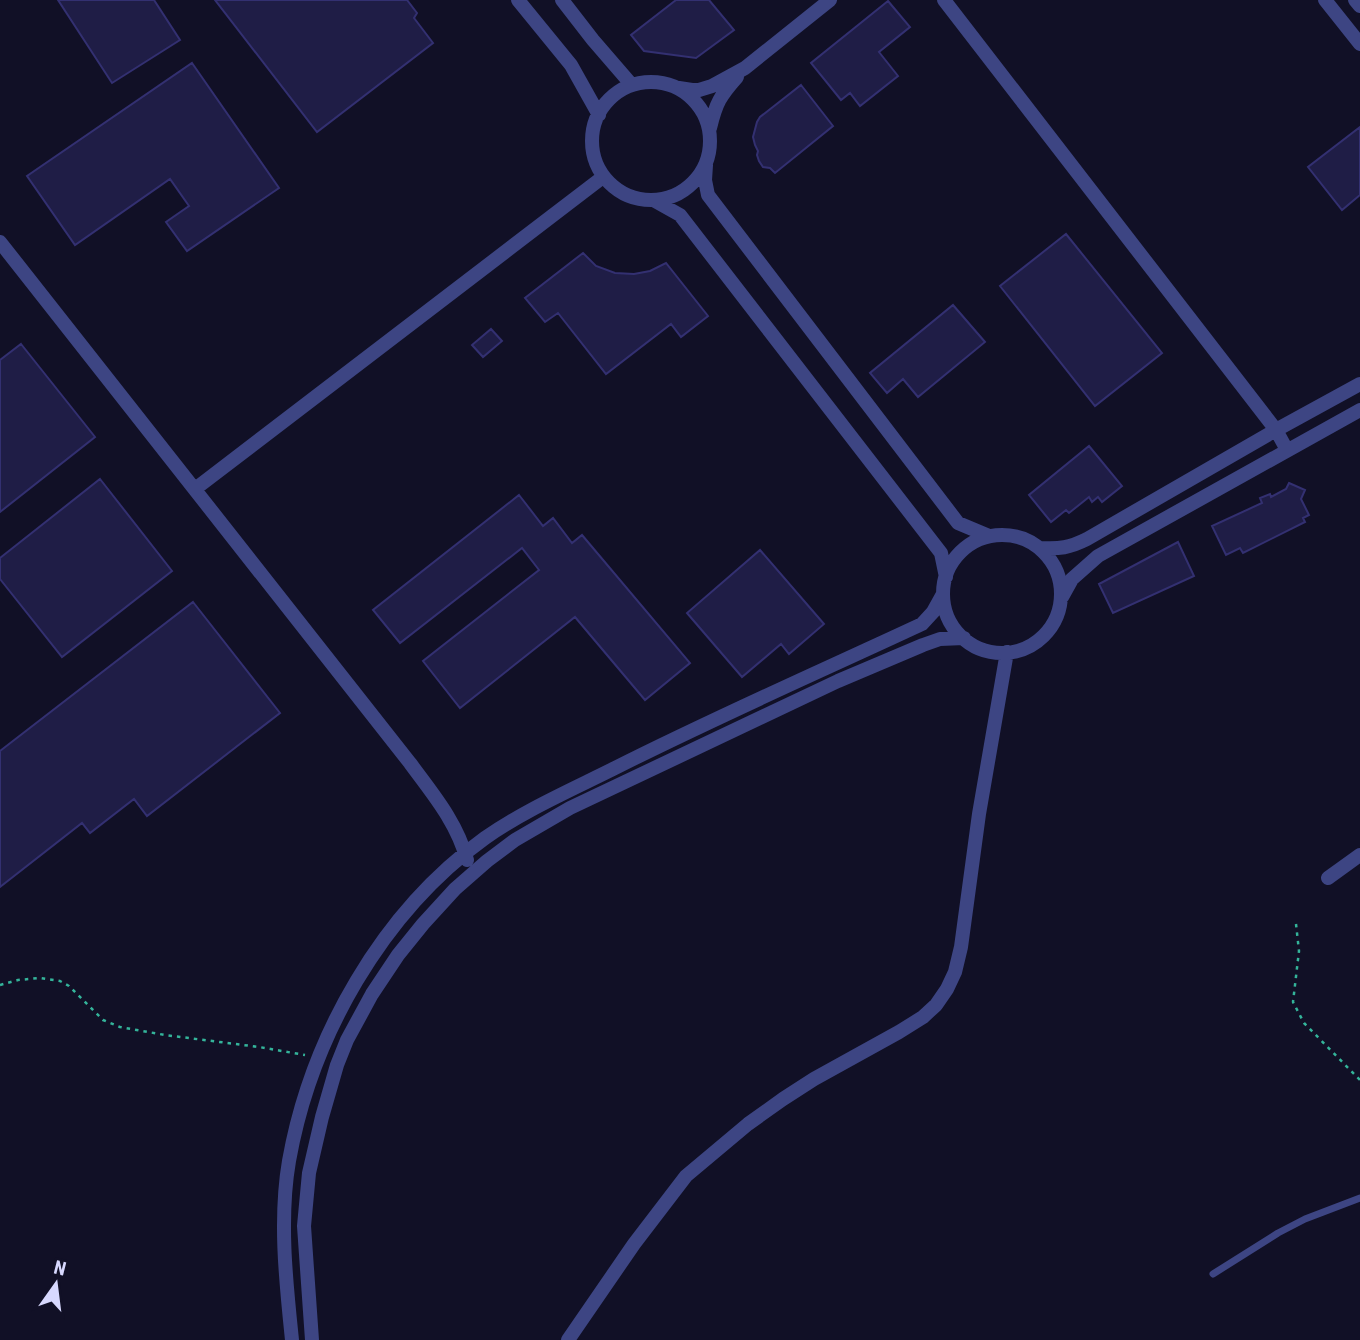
<svg xmlns="http://www.w3.org/2000/svg" width="1360" height="1340" font-family="'Roboto Condensed',sans-serif">
	<rect width="100%" height="100%" fill="#111026"/>
	<path fill="#1f1d46" stroke="#333071" stroke-width="2" d="M58,0H154L180,40L112,83Z
		M215,0H407L417,13L414,18L433,43L317,132Z
		M676,0H709L734,30L696,58L644,51L631,35Z
		M888,1L910,27L879,52L898,76L860,106L850,93L841,100L811,63Z
		M192,63L279,188L187,251L166,222L189,206L170,179L75,245L27,176Z
		M801,85L833,126L775,173L770,168L763,167L759,161L757,155L758,151L755,145L753,137L757,122L760,117Z
		M1360,127V195L1342,210L1308,167Z
		M1066,234L1162,353L1095,406L1000,286Z
		M583,253L596,266L615,273L634,274L650,271L666,263L708,316L681,337L671,324L606,374L558,313L545,322L525,298Z
		M953,305L985,342L918,397L903,379L887,393L870,373Z
		M491,329L502,341L483,357L472,345Z
		M21,344L95,437L0,512V360Z
		M1089,446L1122,486L1102,502L1098,497L1092,502L1089,497L1069,513L1066,510L1051,522L1029,495Z
		M100,479L172,571L62,657L0,579V558Z
		M1289,483L1305,490L1301,499L1309,515L1303,518L1305,522L1243,553L1240,548L1226,555L1212,526L1262,503L1260,498L1270,494L1271,497L1286,489Z
		M519,495L543,526L553,518L572,543L582,535L690,663L645,700L575,617L460,708L423,661L539,570L522,548L400,643L373,610Z
		M1178,542L1194,576L1113,613L1099,584Z
		M760,550L824,624L789,654L781,644L742,677L687,613Z
		M193,602L280,713L147,816L134,799L90,833L82,823L0,887V751Z"/>
	<g fill="none" stroke-linecap="round" stroke-linejoin="round">
		<path stroke="#34b49a" stroke-width="2.5" stroke-dasharray="3.5 5" stroke-linecap="butt" d="M1296,924L1299,951L1293,1002L1304,1023L1360,1080
			M0,985L18,980L40,978L60,981L69,986L103,1020L120,1027L165,1035L259,1047L305,1055"/>
		<path stroke="#3d4583" stroke-width="7" d="M1213,1274L1278,1233L1305,1219L1360,1198"/>
		<path stroke="#3d4583" stroke-width="14" d="M518,0L571,65L599,115
			M562,0L593,40L631,84
			M944,0L1276,430L1287,450
			M1325,0L1360,44
			M1355,0L1360,6
			M592 141a59 59 0 1 1 118 0a59 59 0 1 1-118 0Z
			M679,88L692,90H699L712,86L745,68L830,0
			M710,128C716,103 720,96 737,77
			M706,165L705,180L708,195L958,523L989,536
			M655,201L680,215L941,553L946,577
			M0,242L410,763C432,793 457,822 467,860
			M195,489L603,177
			M943 594a59 59 0 1 1 118 0a59 59 0 1 1-118 0Z
			M1040,548C1060,549 1069,548 1087,539L1276,430L1360,384
			M1062,597L1072,579L1098,556L1360,410
			M1328,878L1360,855
			M292,1340C286,1282 279,1219 289,1161C311,1037 382,912 485,838C525,810 571,790 615,768C716,717 819,672 922,624L933,612L943,594
			M312,1340L304,1226L309,1173L322,1117L337,1065L347,1040L372,994L398,955L423,924L455,889L487,861L515,840L570,808L838,681L923,645L940,639L964,638
			M568,1340L634,1244L686,1176L748,1124L783,1099L814,1079L899,1032L923,1017L936,1005L947,989L955,972L961,947L979,814L1007,652"/>
	</g>
	<g transform="translate(56 1284) rotate(14)" stroke="#111026" stroke-width="5" paint-order="stroke">
	<path d="M0-5L12 26L0 18L-12 26Z" fill="#d7d8fe"/>
	<text y="-10" font-size="19" font-weight="bold" text-anchor="middle" fill="#d7d8fe">N</text>
	</g>
</svg>
